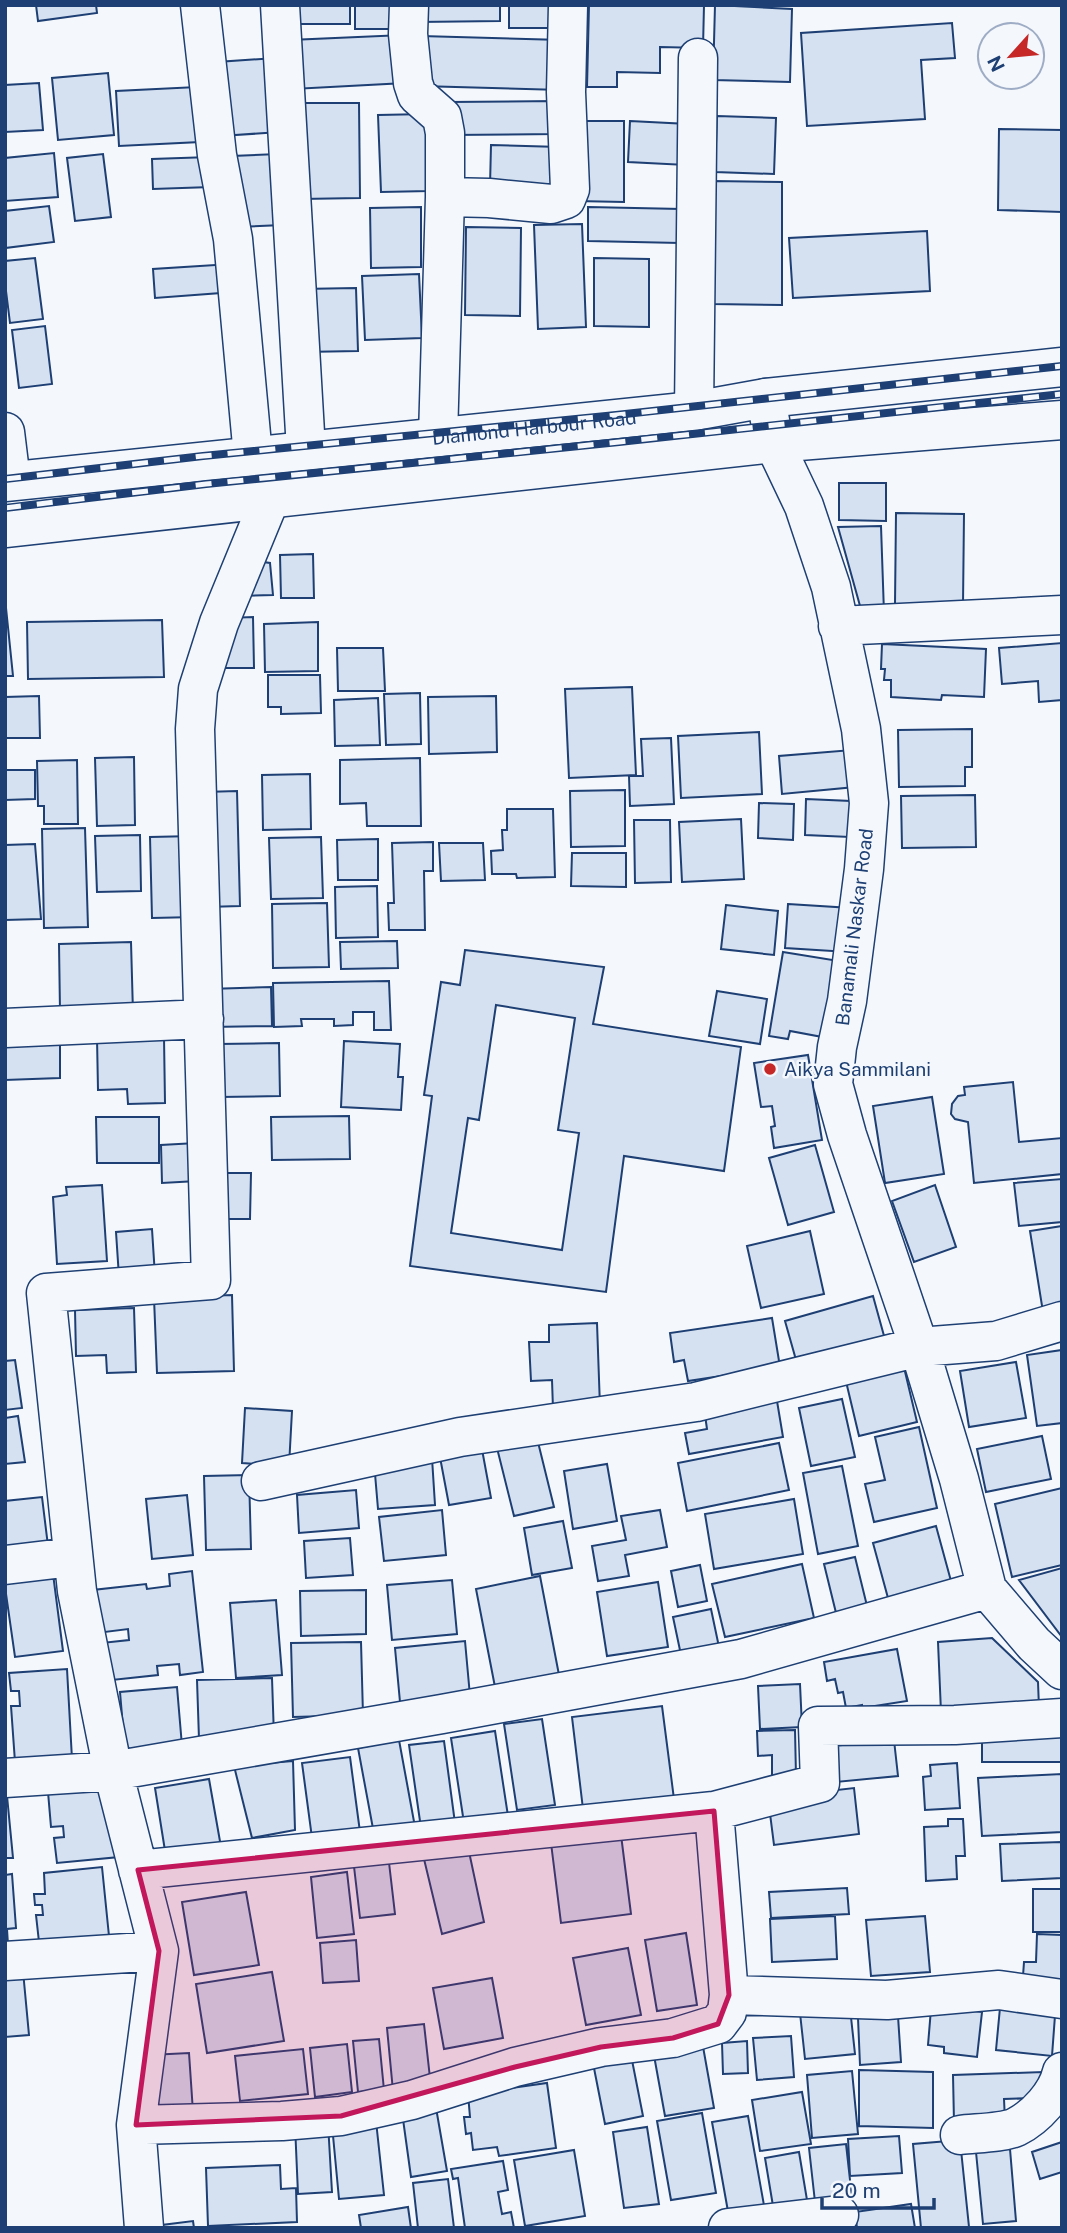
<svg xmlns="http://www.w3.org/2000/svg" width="1067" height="2233" font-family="'Public Sans',sans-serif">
	<rect width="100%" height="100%" fill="#f4f7fb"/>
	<path fill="#d5e0f0" stroke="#1d3f73" stroke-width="2" fill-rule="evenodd" d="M36,5H96L97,13L38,21Z
		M288,5H350V24H288Z
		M355,5H394V29H355Z
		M418,5H500V21L418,22Z
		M509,5H557V28H509Z
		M589,5H704L703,48L660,47V73L617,72V87H587Z
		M715,5L792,9L790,82L713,80Z
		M952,23L955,58L921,60L925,119L807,126L801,33Z
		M403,35L405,83L293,89L290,40Z
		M421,36L562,40L561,90L420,86Z
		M276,58L280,132L221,136L217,62Z
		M108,73L114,135L58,140L52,78Z
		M39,83L43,130L5,132V85Z
		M197,87L200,142L119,146L116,91Z
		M557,101L558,134L450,135L449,102Z
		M299,103H359L360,198L301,199Z
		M426,114L429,191L381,192L378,115Z
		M717,116L776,118L774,174L715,172Z
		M577,121H624V202L576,201Z
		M630,121L688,124L686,165L628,162Z
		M999,129L1062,130V212L998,210Z
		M491,145L560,147L559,188L490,186Z
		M54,153L58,197L5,201V158Z
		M103,154L111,217L75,221L67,158Z
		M278,154L282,225L236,227L232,156Z
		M210,157L211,187L153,189L152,159Z
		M712,181L782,182V305L711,304Z
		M49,206L54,242L5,248V211Z
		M421,207V267L371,268L370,208Z
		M588,207L681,209L680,243L588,241Z
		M582,224L586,327L538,329L534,225Z
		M466,227L521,228L520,316L465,315Z
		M927,231L930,291L793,298L789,238Z
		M35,258L43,319L10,323L5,283V261Z
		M594,258L649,259V327L594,326Z
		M231,264L234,292L155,298L153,269Z
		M419,274L422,338L365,340L362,276Z
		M356,288L358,351L303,352L301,289Z
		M45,326L52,384L19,388L12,330Z
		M839,483H886V521L839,520Z
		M896,513L964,514L963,605L895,604Z
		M881,526L884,613H862L838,527Z
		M313,554L314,598H281L280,555Z
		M248,560L270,563L273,595L238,596Z
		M5,598L13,676H5Z
		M253,617L254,668H214L228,618Z
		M162,620L164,677L28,679L27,622Z
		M318,622V671L265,672L264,624Z
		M1062,643V700L1039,702L1038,681L1002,684L999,648Z
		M882,644L986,649L984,697L942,695L941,700L891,697V680H884L885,669H881Z
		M337,648H383L385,691H338Z
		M268,675H320L321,713L281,714V707H268Z
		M632,687L636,775L569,778L565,689Z
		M420,693L421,744L386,745L384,694Z
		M39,696L40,738H5V697Z
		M496,696L497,752L429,754L428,697Z
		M378,698L380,745L335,746L334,700Z
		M972,729V767H965V786L899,787L898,730Z
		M759,732L762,794L681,798L678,736Z
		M671,738L674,804L630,806L629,776H643L641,739Z
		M852,750L855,787L782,794L779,756Z
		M134,757L135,825L97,826L95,758Z
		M420,758L421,826H367L366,803L340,804V760Z
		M77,760L78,824H44V806H38L37,761Z
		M5,770H35V799L5,800Z
		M310,774L311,829L263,830L262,775Z
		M625,790V846L571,847L570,791Z
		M237,791L240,906L206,907L204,792Z
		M975,795L976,847L902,848L901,796Z
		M806,799L851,801L850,837L805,835Z
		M759,803L794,804L793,840L758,838Z
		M507,809H553L555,877L517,878L516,874H492L491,851L503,850L502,830H507Z
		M741,819L744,879L682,882L679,822Z
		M634,820H670L671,882L635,883Z
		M85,828L88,927L44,928L42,829Z
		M140,835L141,891L97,892L95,836Z
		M194,836L196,917L152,918L150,837Z
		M321,837L323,898L271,899L269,838Z
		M378,839V880H338L337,840Z
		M433,842V871H424L425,930H389L388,903H394L392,843Z
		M439,843H483L485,880L441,881Z
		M35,844L41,919L5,920V845Z
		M572,853H626V887L571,886Z
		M377,886L378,937L336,938L335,887Z
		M327,903L329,967L273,968L272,904Z
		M788,904L851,908L848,952L785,948Z
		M726,905L778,911L774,955L721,949Z
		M397,941L398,968L341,969L340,942Z
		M131,942L133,1013L60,1011L59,944Z
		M465,950L604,967L593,1024L741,1047L724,1171L624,1156L606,1292L410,1266L432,1096L424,1095L441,982L460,985ZM496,1005L575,1018L558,1130L579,1133L562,1250L451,1233L468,1118L479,1120Z
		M783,952L845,962L833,1039L790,1031L788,1039L769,1036Z
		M389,981L391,1030H374V1012H353V1025L334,1026V1019H301L302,1026L274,1027L273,983Z
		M271,987L272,1026L209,1027L208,989Z
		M717,991L767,999L760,1044L709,1036Z
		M164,1037L165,1103L128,1104L127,1089L98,1090L97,1038Z
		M60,1038V1078L5,1080V1039Z
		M344,1041L400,1044L398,1077H403L401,1110L341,1107Z
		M279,1043L280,1096L219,1097L218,1044Z
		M808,1055L822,1140L774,1148L771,1127L775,1126L772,1106L761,1107L754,1063Z
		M1013,1082L1019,1142L1062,1138V1174L974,1183L968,1122L955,1119L951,1114L952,1104L958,1096L965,1095L964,1087Z
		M932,1097L944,1174L885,1183L873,1106Z
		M349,1116L350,1159L272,1160L271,1117Z
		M96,1117H159V1163H97Z
		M196,1143L197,1181L162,1183L161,1145Z
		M815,1145L834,1212L788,1225L769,1158Z
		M216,1173H251L250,1219H216Z
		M1062,1179V1222L1019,1226L1014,1183Z
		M102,1185L107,1261L57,1264L53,1197L67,1195L66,1187Z
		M935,1185L956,1247L914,1262L892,1201Z
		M1062,1226V1309L1043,1312L1030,1231Z
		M152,1229L155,1276L119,1277L116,1232Z
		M810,1231L824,1294L761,1308L747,1246Z
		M232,1295L234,1371L157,1373L154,1298Z
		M873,1296L886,1343L798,1367L785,1321Z
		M134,1308L136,1372L107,1373L106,1355L76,1356L75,1310Z
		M772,1318L780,1367L688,1381L684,1360L674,1362L670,1333Z
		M597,1323L600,1407L553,1409L552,1380L531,1381L529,1342H549V1325Z
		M1062,1350V1423L1037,1426L1027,1355Z
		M902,1359L917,1422L859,1436L844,1373Z
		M15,1360L22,1408L5,1410V1361Z
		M1016,1362L1026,1418L969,1427L960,1371Z
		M776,1395L783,1437L689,1454L685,1433L707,1429L704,1408Z
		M842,1399L855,1457L811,1466L799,1408Z
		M245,1408L292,1411L289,1466L242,1463Z
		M18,1416L25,1462L5,1464V1418Z
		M919,1427L937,1508L874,1522L865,1484L885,1480L875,1437Z
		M536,1434L554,1507L514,1516L496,1444Z
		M1042,1436L1051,1479L986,1492L977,1449Z
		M779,1443L789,1490L687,1511L678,1463Z
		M481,1444L491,1498L449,1505L439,1452Z
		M432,1458L435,1505L378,1509L374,1462Z
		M607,1464L617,1521L573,1529L564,1471Z
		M842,1466L858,1546L818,1554L803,1473Z
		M249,1475L251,1549L206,1550L204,1476Z
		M1062,1488V1565L1012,1577L995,1504Z
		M356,1490L359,1528L299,1533L297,1495Z
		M187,1495L193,1555L152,1559L146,1499Z
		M42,1497L48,1546L5,1552V1501Z
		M794,1499L803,1554L714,1569L705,1514Z
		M442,1510L446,1555L384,1561L379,1517Z
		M660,1510L667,1547L625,1555L629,1576L598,1581L592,1546L626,1540L621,1516Z
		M563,1521L572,1568L532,1575L524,1528Z
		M936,1526L951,1581L888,1598L873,1543Z
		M350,1538L353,1575L306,1578L304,1541Z
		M855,1557L869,1614L838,1621L824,1564Z
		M802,1564L814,1618L725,1637L712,1584Z
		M700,1565L707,1601L678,1607L671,1571Z
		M52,1566L63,1651L15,1657L5,1587V1572Z
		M1062,1568V1637L1019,1580Z
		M192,1571L203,1672L180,1675L179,1664L157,1666L158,1675L112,1680L101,1643L129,1640L128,1629L97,1633L93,1590L146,1584L147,1589L170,1586L169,1574Z
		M540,1576L559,1675L495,1687L476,1589Z
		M452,1580L457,1634L392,1640L387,1585Z
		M658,1582L668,1647L607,1656L597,1592Z
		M366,1590V1634L301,1636L300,1591Z
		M276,1600L282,1675L236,1678L230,1603Z
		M711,1609L719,1647L681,1655L673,1617Z
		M992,1638L1038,1682L1039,1708L941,1712L938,1642Z
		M465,1641L470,1696L400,1702L395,1648Z
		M361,1642L363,1715L293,1717L291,1643Z
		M897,1649L907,1701L862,1708V1705L846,1708L843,1692L838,1693L835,1679L827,1681L824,1662Z
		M67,1669L72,1759L15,1762L11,1706H20L19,1691H11L9,1673Z
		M272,1678L274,1737L199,1739L197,1680Z
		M800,1684L802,1727L760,1729L758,1686Z
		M177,1687L182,1746L125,1751L120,1692Z
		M662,1706L674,1799L583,1809L572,1717Z
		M542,1719L555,1805L517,1810L504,1724Z
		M982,1726H1062V1762H982Z
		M795,1730L796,1776L772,1777V1755L758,1756L757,1731Z
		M495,1731L508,1816L464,1823L451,1738Z
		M399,1740L415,1827L374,1834L358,1748Z
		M894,1740L898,1776L836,1782L832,1746Z
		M444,1741L455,1823L421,1828L409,1745Z
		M350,1757L360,1832L312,1838L302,1763Z
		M293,1761L295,1830L252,1838L234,1766Z
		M957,1763L960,1808L925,1810L923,1777L931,1776L930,1765Z
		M1062,1774V1832L982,1836L978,1778Z
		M209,1779L221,1847L166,1857L155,1788Z
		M107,1787L119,1857L57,1863L54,1838L64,1837L63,1826L51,1827L48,1792Z
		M854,1788L859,1834L774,1845L768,1798Z
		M5,1796H7L13,1858H5Z
		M948,1819H963L965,1856H956L957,1879L926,1881L924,1827L948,1826Z
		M620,1827L631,1914L561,1923L550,1835Z
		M1061,1842L1062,1878L1002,1881L1000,1844Z
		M468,1847L484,1922L442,1934L424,1859Z
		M388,1854L395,1914L360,1918L353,1858Z
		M102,1867L109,1936L39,1942L36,1915H43L42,1905H35L34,1894H45L44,1873Z
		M347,1872L354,1934L317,1938L311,1877Z
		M12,1874L16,1928L7,1929L8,1945H5V1875Z
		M847,1888L849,1914L771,1918L769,1892Z
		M1033,1889H1062V1932H1033Z
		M246,1892L259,1965L194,1975L182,1902Z
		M835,1916L837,1959L772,1962L770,1919Z
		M925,1916L930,1972L871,1976L866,1920Z
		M686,1933L697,2005L657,2011L645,1940Z
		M1037,1934L1062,1935V1992L1022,1990L1024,1962H1036Z
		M356,1940L359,1981L323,1983L320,1943Z
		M628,1948L641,2015L586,2025L573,1958Z
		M23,1971L29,2035L5,2037V1973Z
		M272,1972L284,2041L207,2053L196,1984Z
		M492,1978L503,2038L444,2049L433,1988Z
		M1001,1997L1056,2002L1052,2056L996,2050Z
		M945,2007L982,2012L977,2057L944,2053V2047L928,2045L931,2009Z
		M850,2008L855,2054L805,2059L800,2013Z
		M898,2016L901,2062L860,2065L858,2018Z
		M424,2024L431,2087L393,2091L387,2028Z
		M791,2036L794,2077L757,2080L753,2038Z
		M379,2039L384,2090L358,2092L353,2041Z
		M702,2041L714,2108L665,2116L653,2050Z
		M747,2041L748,2073L723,2074L722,2043Z
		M347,2044L352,2092L315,2097L310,2048Z
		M303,2049L308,2094L240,2101L235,2056Z
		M630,2050L643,2116L605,2124L592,2058Z
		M189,2053L193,2112L154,2114L150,2055Z
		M859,2070L933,2072V2128L859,2126Z
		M852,2071L858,2134L812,2138L807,2075Z
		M1043,2072L1036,2098L1004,2099L1005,2121L954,2122L953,2075Z
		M547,2083L556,2148L499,2156L497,2147L473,2150L471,2133L466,2134L464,2117H470L468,2094Z
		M802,2092L811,2144L760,2151L752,2100Z
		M435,2102L447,2171L411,2177L402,2112Z
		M702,2113L716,2193L671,2200L657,2121Z
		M748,2116L765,2211L729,2217L712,2122Z
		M376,2121L384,2195L339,2199L332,2125Z
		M328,2123L332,2192L298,2194L295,2125Z
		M647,2127L659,2204L624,2208L613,2132Z
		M899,2136L902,2173L850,2176L848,2139Z
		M960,2140L969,2227L921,2228L913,2144Z
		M1062,2142V2172L1040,2179L1032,2152Z
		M846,2144L853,2207L816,2211L809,2148Z
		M1010,2149L1016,2221L983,2224L976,2152Z
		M574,2150L585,2216L525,2226L514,2160Z
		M799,2152L808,2206L774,2212L765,2158Z
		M503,2161L508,2190L498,2192L502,2214L511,2212L514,2228H465L458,2178L453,2179L451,2169Z
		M280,2165L281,2189L296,2188L297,2222L208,2226L206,2168Z
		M448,2179L454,2228H418L413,2183Z
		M911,2204L915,2228H857L855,2212Z
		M408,2207L411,2228H361L359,2215Z
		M193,2221L194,2228H154V2226Z"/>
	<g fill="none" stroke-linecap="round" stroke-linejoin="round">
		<g stroke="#1d3f73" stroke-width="41">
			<path id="minor" d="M200,5L217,155L233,239L253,456
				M280,5L306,450
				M409,5L408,34L413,83L417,95L442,117L445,133V197L438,437
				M445,197L489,198L551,204L566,199L570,189L566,92L568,5
				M766,398L774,443L804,506L831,587L861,729L869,803L864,869L847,1001L837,1047L833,1084L847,1135L919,1347L959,1479L987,1589L1034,1644L1062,1670
				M694,411L698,58
				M5,432L11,481
				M838,626L1062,615
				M5,1028L204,1019
				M261,1481L460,1437L696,1402L919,1347L996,1341L1062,1321
				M5,1565L72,1557
				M5,1778L113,1771L442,1714L741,1659L987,1589
				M138,1870L714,1811L820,1783L818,1726L955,1725L1062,1718
				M5,1961L159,1951
				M729,1995L887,2000L999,1990L1062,1999
				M136,2125L282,2121L341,2116L412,2100L515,2067L601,2047L673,2038L718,2024L727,2012L729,1995L714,1811
				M960,2135C975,2133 1003,2133 1016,2127C1036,2117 1057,2094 1062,2072
				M144,2228L136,2125L159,1951L113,1771L77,1591L46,1293L211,1280L195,729L198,689L219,623L270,499
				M728,2228L839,2215"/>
		</g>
		<g stroke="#1d3f73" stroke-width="41">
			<g id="highway">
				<path id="s1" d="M5,482L694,411L766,398L1062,367"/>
				<path d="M5,528L774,443L1062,420"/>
			</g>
		</g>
		<use href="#minor" stroke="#f4f7fb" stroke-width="38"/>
		<use href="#highway" stroke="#f4f7fb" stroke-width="38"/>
		<g stroke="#1d3f73" stroke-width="8">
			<path id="rail" d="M5,479L203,456L616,415L1062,366
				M5,508L206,484L619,442L1062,394"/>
		</g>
		<use href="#rail" stroke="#f4f7fb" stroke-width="5" stroke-dasharray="16" stroke-linecap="butt"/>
	</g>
	<path fill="#c2185b" fill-opacity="0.2" stroke="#c2185b" stroke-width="5" stroke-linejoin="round" d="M714,1811L729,1995L718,2024L673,2038L601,2047L515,2067L341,2116L136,2125L159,1951L138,1870Z"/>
	<circle fill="#c62828" stroke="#f4f7fb" stroke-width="2.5" cx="770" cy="1069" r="7"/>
	<g text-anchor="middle" stroke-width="5" stroke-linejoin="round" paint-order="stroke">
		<g font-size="19" fill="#1d3f73" stroke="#f4f7fb">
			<text dy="7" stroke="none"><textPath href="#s1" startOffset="532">Diamond Harbour Road</textPath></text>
			<text transform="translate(854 927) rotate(-83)" y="7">Banamali Naskar Road</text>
		</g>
		<g font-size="19" fill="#1d3f73" stroke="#f4f7fb" text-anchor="start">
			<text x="784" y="1076">Aikya Sammilani</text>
		</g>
	</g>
	<rect width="1067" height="2233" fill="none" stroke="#1d3f73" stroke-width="14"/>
	<g transform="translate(1011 56) rotate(243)"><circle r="33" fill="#f4f7fb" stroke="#9eadc5" stroke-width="2"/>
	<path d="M0-5L12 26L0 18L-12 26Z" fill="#c62828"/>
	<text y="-10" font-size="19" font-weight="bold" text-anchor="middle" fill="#1d3f73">N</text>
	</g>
	<path d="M822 2198v10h112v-10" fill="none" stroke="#1d3f73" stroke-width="3.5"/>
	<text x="832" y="2198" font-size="21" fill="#1d3f73" stroke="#f4f7fb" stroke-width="5" paint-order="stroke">20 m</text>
</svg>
